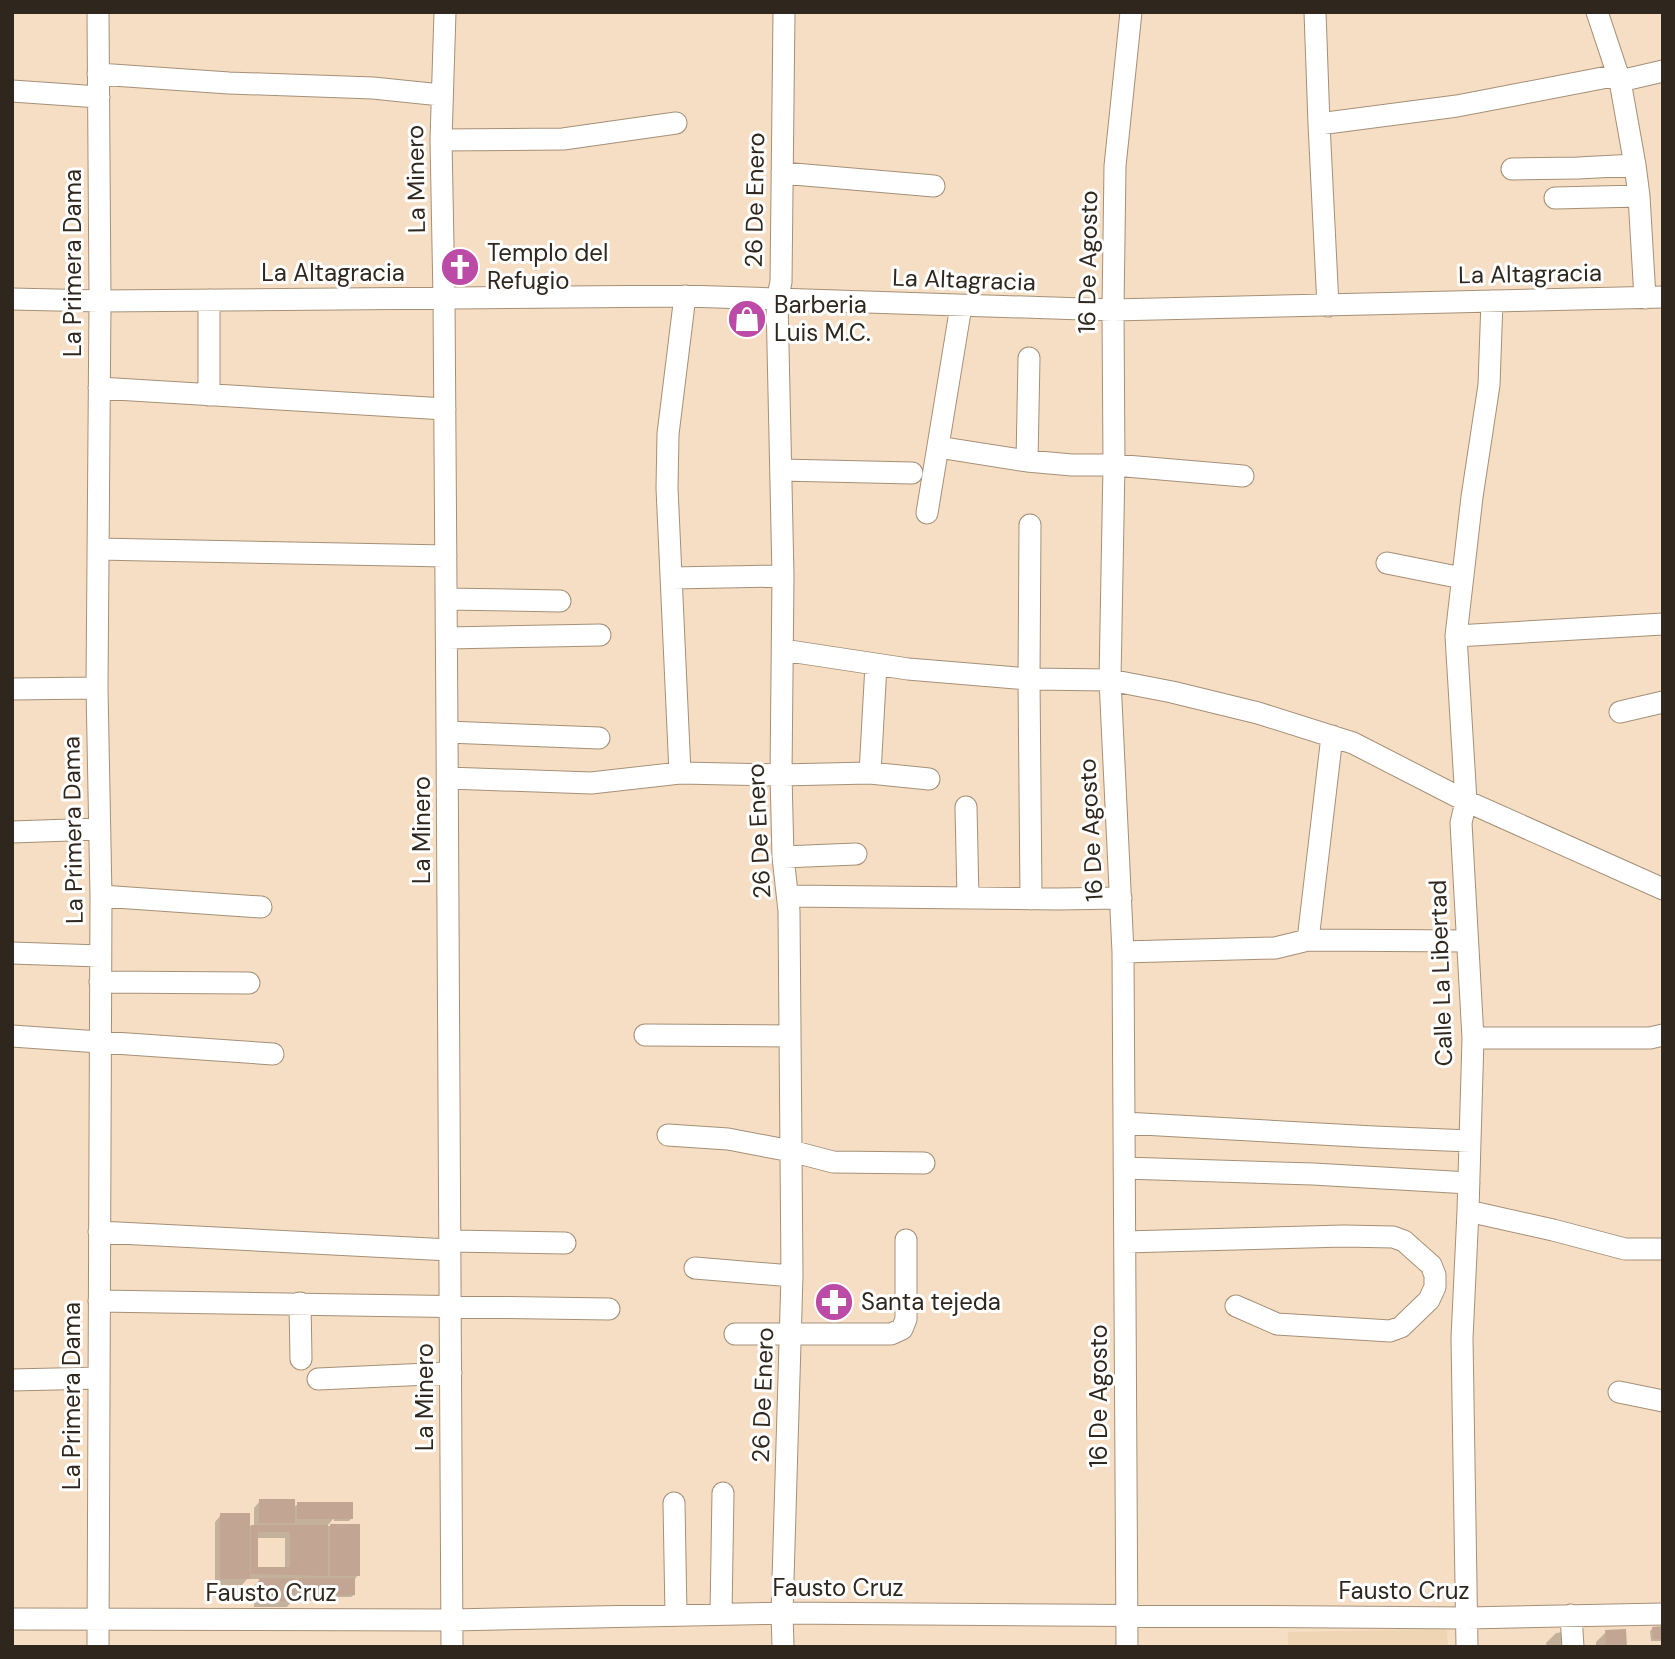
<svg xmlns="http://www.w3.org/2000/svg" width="1675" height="1659" font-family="'DM Sans',sans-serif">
	<rect width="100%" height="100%" fill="#f5dec4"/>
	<path fill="#f0d5b4" d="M1447,1629L1448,1647H1288V1632Z"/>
	<path fill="#0003" fill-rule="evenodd" d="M445,260L467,282L461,288L445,289Z
		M740,313L752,326L750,329H737V315Z
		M260,1501L293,1508L298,1504L351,1519L349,1521H334V1518L327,1526H358V1575L354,1580V1595L351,1597H336V1594L330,1601H292L287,1607H254V1586L260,1579H247L242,1585H215V1522L221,1515L248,1526H254V1508ZM256,1538H285V1569H256Z
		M1653,1628H1663V1641H1651L1650,1631Z
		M1564,1632L1565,1643L1562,1647H1547L1546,1643L1556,1633Z
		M1606,1632L1625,1647H1596V1642Z"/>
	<path fill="#c2a592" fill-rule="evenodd" d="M469,251V283H451V252Z
		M739,311H754V327H739Z
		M259,1499H295V1523H259Z
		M297,1502H353V1519H297Z
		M220,1513H250V1579H220Z
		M330,1524H360V1576H330Z
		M251,1525H328V1576L251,1574ZM258,1532H290V1567H258Z
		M259,1578H295V1601H259Z
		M299,1578H355V1595L299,1596Z
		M1663,1626V1639H1653L1652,1627Z
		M1626,1629L1627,1647H1606L1605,1630Z"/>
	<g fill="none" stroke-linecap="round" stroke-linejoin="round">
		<g stroke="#a59077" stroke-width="23">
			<path id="minor" d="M445,12L441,140L444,298L447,732L452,1647
				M1315,12L1319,124L1328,306
				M1597,12L1620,81L1635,165L1639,196L1645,298
				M98,74L229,83L373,88L441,95
				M1620,81L1663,71
				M12,91L99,97
				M1319,124L1457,106L1618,75
				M441,140L563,139L676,123
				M1512,169L1578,168L1635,165
				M782,173L934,186
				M1555,198L1639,196
				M12,299L100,301L685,296L1113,310L1663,297
				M209,300V395
				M99,388L445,409
				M938,447L1027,461L1072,465H1114L1243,476
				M1027,461L1029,358
				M781,470L912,473
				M927,513L961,306
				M1030,525L1029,679L1031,899
				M98,549L446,556
				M1387,563L1462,578
				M671,578L783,576
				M446,599L560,601
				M1456,636L1663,624
				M447,638L600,635
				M783,650L908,669L1029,679L1110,680L1172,692L1258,713L1353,743L1466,801L1663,889
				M12,689L97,688
				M1620,712L1663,702
				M447,732L599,738
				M680,773L667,488L668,434L685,296
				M870,773L876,665
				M448,778L591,783L680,773L781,775L870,773L929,779
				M966,807L968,898
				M12,832L99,829
				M783,857L856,854
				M101,896L261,907
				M788,896L1058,899L1121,898
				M1308,940L1467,941
				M1123,952L1275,948L1308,940L1332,736
				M12,953L100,956
				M100,982L249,983
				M645,1035L790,1036
				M12,1036L273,1054
				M1473,1038H1650L1663,1035
				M1124,1123L1374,1137L1470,1141
				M668,1135L728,1139L791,1151L833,1162L924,1163
				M1124,1168L1313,1174L1469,1183
				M1468,1211L1553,1230L1625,1249H1663
				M99,1232L450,1250
				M450,1241L565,1243
				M1125,1242L1344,1236L1393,1237L1404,1241L1431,1265L1435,1275V1287L1429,1300L1401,1327L1390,1331L1277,1324L1236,1306
				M695,1268L792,1276
				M99,1301L609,1309
				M300,1303L301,1359
				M735,1334H891L902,1329L906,1319V1240
				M318,1379L451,1373
				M12,1380L99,1378
				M1619,1392L1663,1401
				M674,1503L676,1615
				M721,1614L723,1493
				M1571,1615L1573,1647
				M12,1619L452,1620L782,1613L1467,1618L1663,1614
				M98,1647L101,896L97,688L100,301L98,12
				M783,1647L782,1613L792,1276L789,911L783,857L781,775L783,576L777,300L781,282L784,12
				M1127,1647L1123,952L1110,680L1114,465L1113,310L1115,166L1131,12
				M1467,1647L1462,1338L1468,1211L1473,1038L1461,823L1466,801L1456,636L1472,497L1489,385L1492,301"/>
		</g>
		<use href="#minor" stroke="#fff" stroke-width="21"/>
	</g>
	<defs>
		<g id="church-disc" transform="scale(2.0125)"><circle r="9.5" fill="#bc4ba7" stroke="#fff"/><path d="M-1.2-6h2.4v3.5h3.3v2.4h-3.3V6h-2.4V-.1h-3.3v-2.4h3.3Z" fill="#fff"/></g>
		<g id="shop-disc" transform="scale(2.0125)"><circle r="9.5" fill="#bc4ba7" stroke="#fff"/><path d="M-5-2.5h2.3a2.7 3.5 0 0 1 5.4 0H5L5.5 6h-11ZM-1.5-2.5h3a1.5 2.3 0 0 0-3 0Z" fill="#fff"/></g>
		<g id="pharmacy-disc" transform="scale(2.0125)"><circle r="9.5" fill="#bc4ba7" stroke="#fff"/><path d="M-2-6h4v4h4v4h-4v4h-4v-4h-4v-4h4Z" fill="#fff"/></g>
	</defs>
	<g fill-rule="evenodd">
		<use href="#church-disc" x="460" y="267"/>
		<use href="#shop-disc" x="747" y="319"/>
		<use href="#pharmacy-disc" x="834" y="1302"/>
	</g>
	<g text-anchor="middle" stroke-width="6" stroke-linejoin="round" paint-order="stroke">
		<g font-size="24" fill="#2f271d" stroke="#fff">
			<text transform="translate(416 179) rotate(-91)" y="8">La Minero</text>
			<text transform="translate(755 200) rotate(-89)" y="8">26 De Enero</text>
			<text transform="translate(1088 262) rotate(-89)" y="8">16 De Agosto</text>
			<text transform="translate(73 263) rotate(-90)" y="8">La Primera Dama</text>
			<text x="333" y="281">La Altagracia</text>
			<text transform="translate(1530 274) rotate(-1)" y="8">La Altagracia</text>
			<text transform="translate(964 280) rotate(2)" y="8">La Altagracia</text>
			<text transform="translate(73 830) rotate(-91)" y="8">La Primera Dama</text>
			<text transform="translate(422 830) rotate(-90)" y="8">La Minero</text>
			<text transform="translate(1091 830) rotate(-93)" y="8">16 De Agosto</text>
			<text transform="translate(759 831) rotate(-93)" y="8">26 De Enero</text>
			<text transform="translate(1441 973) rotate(-92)" y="8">Calle La Libertad</text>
			<text transform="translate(763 1395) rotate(-88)" y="8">26 De Enero</text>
			<text transform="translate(72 1396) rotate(-90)" y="8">La Primera Dama</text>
			<text transform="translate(1099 1396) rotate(-90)" y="8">16 De Agosto</text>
			<text transform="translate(425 1397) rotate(-90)" y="8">La Minero</text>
			<text x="838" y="1596">Fausto Cruz</text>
			<text x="1404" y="1599">Fausto Cruz</text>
			<text x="271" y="1601">Fausto Cruz</text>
		</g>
		<g font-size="24" fill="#2f271d" stroke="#fff" text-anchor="start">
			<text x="487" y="261">Templo del<tspan x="487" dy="28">Refugio</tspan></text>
			<text x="774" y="313">Barberia<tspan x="774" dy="28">Luis M.C.</tspan></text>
			<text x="861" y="1310">Santa tejeda</text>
		</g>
	</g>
	<rect width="1675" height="1659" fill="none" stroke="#2f271d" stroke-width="28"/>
</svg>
